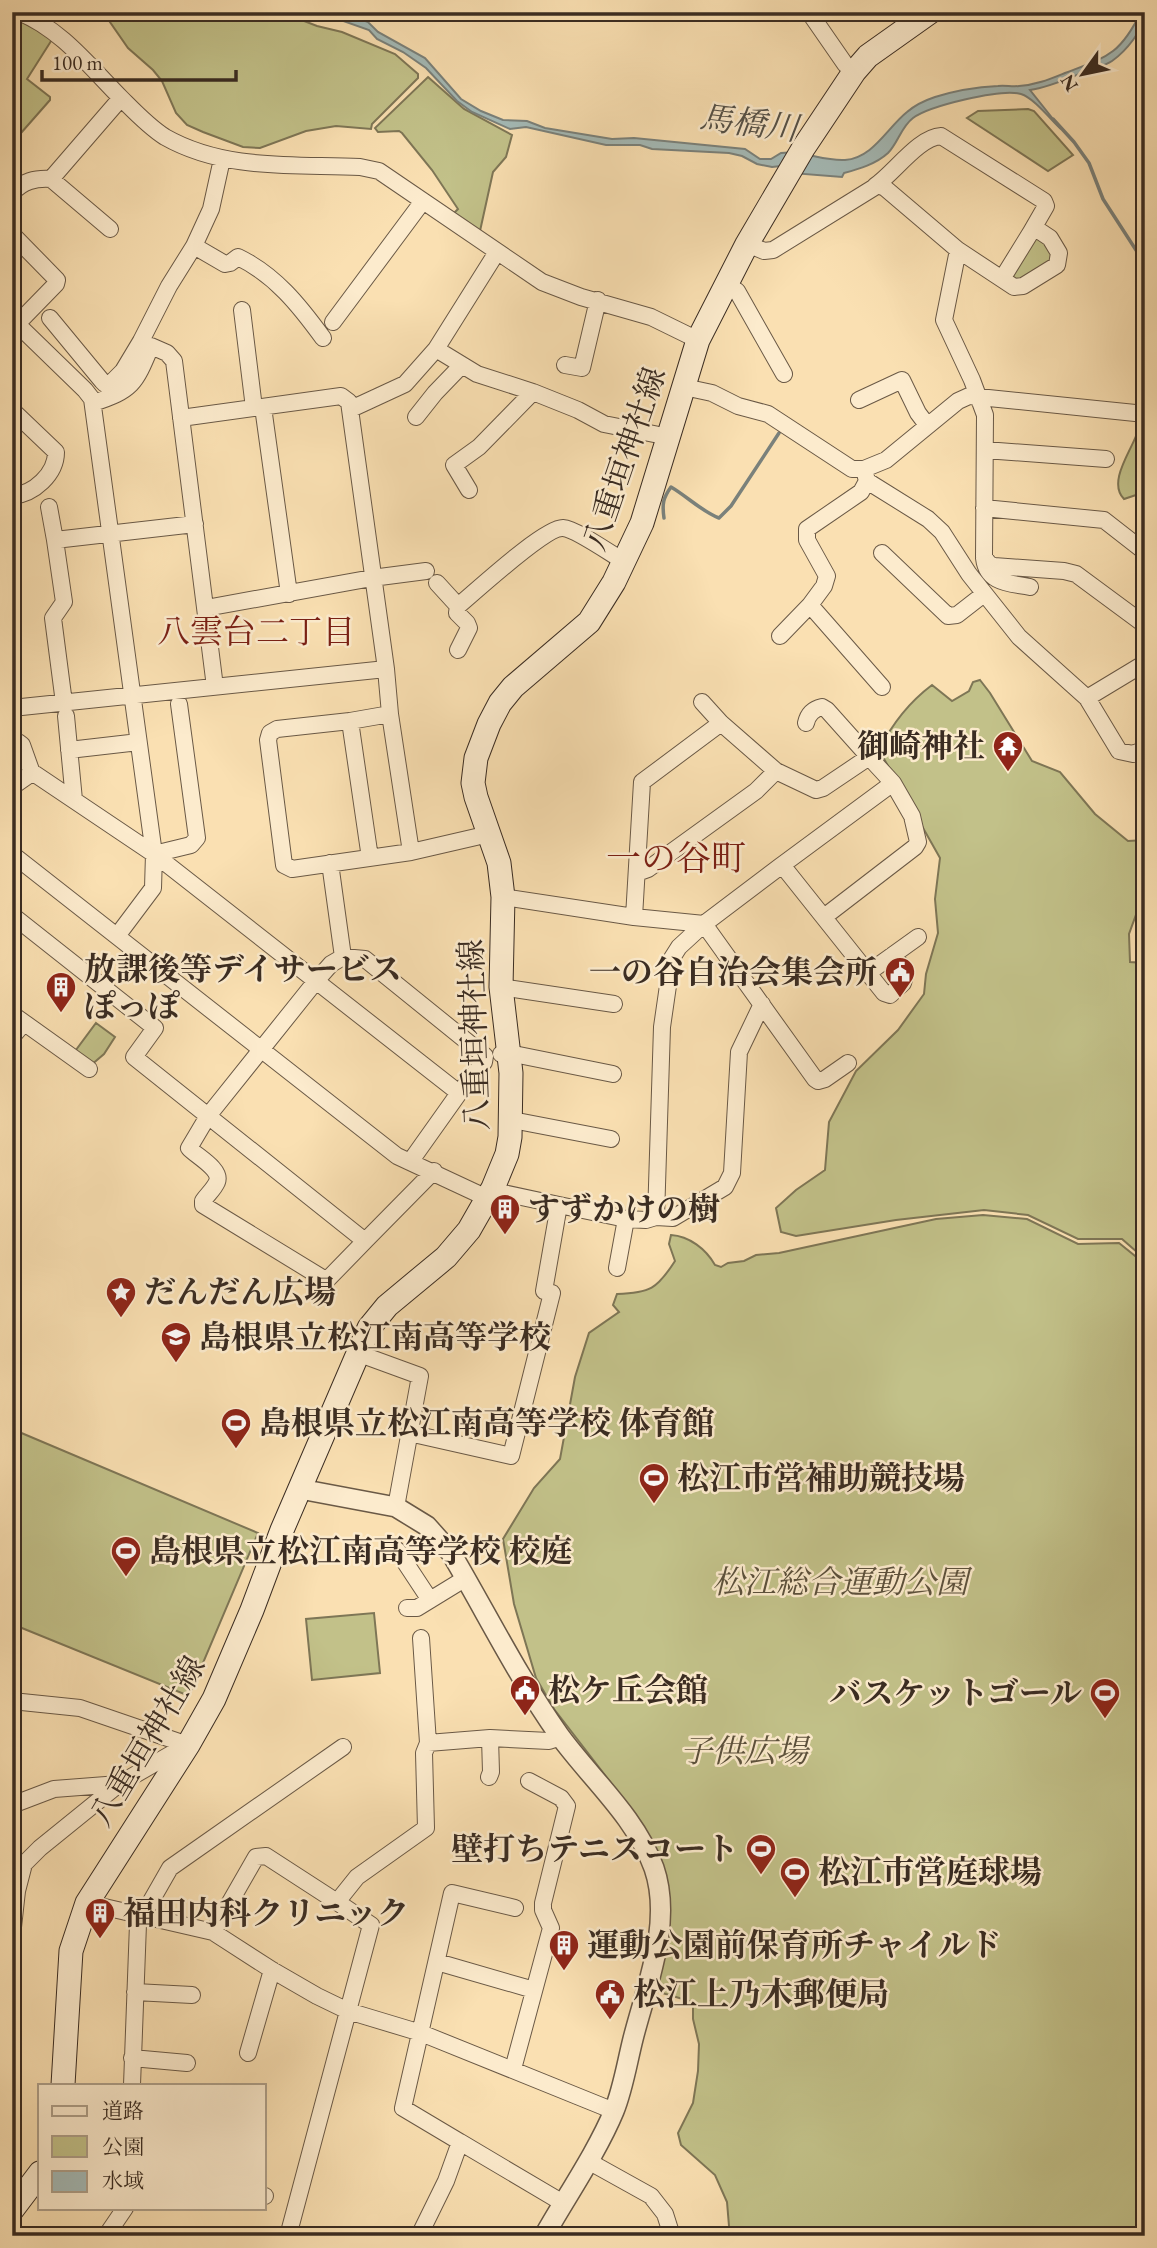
<svg xmlns="http://www.w3.org/2000/svg" width="1157" height="2248" font-family="'EB Garamond','Noto Serif JP',serif">
	<rect width="100%" height="100%" fill="#fae0b2"/>
	<filter id="stains"><feTurbulence type="fractalNoise" baseFrequency=".00286" numOctaves="4"/><feColorMatrix values="0 0 0 0 .2 0 0 0 0 .09 0 0 0 0 .02 0 0 0 .5 -.17"/></filter>
	<radialGradient id="worn" r=".72"><stop offset=".6" stop-color="#630" stop-opacity="0"/><stop offset="1" stop-color="#630" stop-opacity=".3"/></radialGradient>
	<path fill="#c2c189" stroke="#7e7656" stroke-width="2" d="M103,12H281L317,26L342,32L395,54L418,74V78L372,124L371,129L336,126L306,131L260,148L243,147L203,132L187,125L176,113L162,81L153,70L128,48Z
		M12,17L53,38L27,79L50,97V100L14,141L12,139Z
		M428,77L464,109L512,135L506,157L493,172L480,231L451,216L458,209L432,170L402,133L399,131L378,132L375,128Z
		M1028,109L1034,111L1073,155L1048,171L967,118L978,111Z
		M1036,236L1049,245L1053,260L1024,282L1013,279L1012,273Z
		M1136,436L1145,438V492L1124,499C1108,483 1129,454 1136,436Z
		M980,680L990,693L1032,761L1060,772L1095,814L1128,841L1145,840V890L1129,934L1130,962L1145,963V1259L1122,1239H1078L1028,1215L984,1210L896,1220L796,1236L781,1232L776,1208L796,1190L825,1170L829,1122L856,1071L898,1030L924,994L926,974L938,933L935,899L940,858L879,750C892,724 908,703 932,685L952,701L969,691L973,682Z
		M96,1023L115,1037L104,1054L90,1066L73,1054Z
		M983,1215L1027,1219L1078,1244L1119,1243L1145,1264V2236H733L729,2226L727,2202L715,2175L681,2145L678,2133L693,2103L698,2071L699,2044L693,2019V2002L652,1990L657,1851L611,1783L554,1709L536,1678L514,1604L503,1539L534,1488L560,1459L575,1377L589,1333L619,1312L613,1305L617,1294C650,1293 657,1289 675,1261L669,1244L671,1235C689,1236 706,1249 715,1265L721,1267L728,1263L744,1261L756,1255L779,1253L936,1219Z
		M12,1429L258,1533L189,1696L12,1624Z
		M374,1613L380,1673L312,1680L306,1619Z"/>
	<path fill="#a4bab7" stroke="#7a817b" stroke-width="2" d="M318,12H342L368,22L378,32L425,58L461,99L481,111L503,120L527,121L545,128L612,139L634,138L745,149L760,159H771L781,153L798,152L781,166L772,167L757,164L742,156L729,153L652,149L640,145H606L526,127L510,129L472,112L457,101L426,68L403,52L377,39L369,30Z
		M1141,12H1145C1145,29 1125,52 1112,61C1106,65 1098,67 1092,69C1071,77 1051,87 1030,90L1061,129C1051,120 1034,98 1021,94C1002,88 929,106 913,118C901,127 898,143 888,153C876,164 859,169 844,173L842,177L791,173L802,154C815,156 831,161 845,160C873,158 887,128 907,112C914,106 926,100 935,97C954,91 978,87 998,86C1005,85 1012,87 1019,86C1036,85 1050,79 1065,73C1107,57 1120,55 1141,12Z"/>
	<g fill="none" stroke-linecap="round" stroke-linejoin="round">
		<path stroke="#7a817b" stroke-width="3.5" d="M1053,119L1074,142L1089,163L1103,199L1145,264
			M664,518C662,504 663,498 671,487C688,497 701,511 719,518L731,506L779,433"/>
		<g stroke="#6a5946" stroke-width="18">
			<path id="minor" d="M19,12C62,30 89,66 121,98C134,111 149,127 165,137C225,171 294,164 360,167L379,171L542,282L581,297L651,317L698,340
				M809,12L845,64L854,72
				M51,179L121,98
				M875,186C894,173 919,137 941,136L1044,201L1046,206L1031,232
				M12,193C23,181 35,178 51,179L110,229
				M12,234L57,280L56,284L17,324L12,320
				M747,244L764,251L773,250L878,185L885,188L958,250L944,320L972,380L985,415L984,557L989,564L994,566L1064,571L1076,574L1145,625
				M194,246L225,264L230,263L238,257C275,275 299,305 323,338
				M958,250L1014,287L1023,286L1057,265L1059,253L1050,238L1038,230L1031,232L1002,279
				M726,284L737,291L784,374
				M242,310L254,408
				M50,318L102,381L105,384L112,382L123,371L141,341L169,286L194,246L211,209L222,159
				M333,322L423,201
				M17,324L85,390L92,399L154,854L459,1093
				M436,349L477,374L533,392
				M565,365L582,368L598,300
				M684,387L712,393L738,406L768,414L852,469H864L886,460L958,401L969,396L1145,414
				M859,400L902,380L918,413L927,425
				M93,403C133,390 135,384 151,346L167,353L174,361L215,687
				M263,407L289,594
				M351,409L405,384L436,349L497,252
				M12,410L56,452C56,474 34,494 12,496
				M416,417L435,393L462,365
				M181,418L341,396L349,402L386,669L390,714L411,852L489,834
				M985,450L1106,459
				M864,469L867,481L928,519L942,532L969,574L1019,637L1087,698L1119,751L1133,754L1145,749
				M469,490L454,465L479,447L533,392L578,410L604,424L669,437
				M49,507L55,540
				M984,508L1104,520L1145,552
				M882,553L948,616L957,615L984,594
				M984,558C987,584 1010,583 1030,587
				M437,583L458,606
				M810,605L824,586L827,576L807,540V529L861,492L867,481
				M206,608L372,578L426,571
				M780,636L810,605L882,687
				M458,650L469,628L467,623L457,613L458,606C475,592 545,527 563,528C576,529 611,554 625,562
				M1087,698L1145,663
				M702,702L721,723L776,771L816,790L823,788L869,757L827,710L822,707C813,709 808,714 806,723
				M64,703L53,618L64,602L55,540L195,524
				M12,708L386,669
				M66,716L74,800
				M350,721L277,729L270,733L268,740L284,865L292,869L411,852
				M12,742H18L22,745L32,773
				M69,750L130,743
				M12,787L32,773L35,774L154,854L153,888L117,936
				M12,854L397,1156L487,1198
				M154,854L191,845L197,838L179,704
				M370,858L350,721L390,714
				M330,863L343,957L365,959L485,1056L484,1062L459,1093L410,1162
				M637,873L648,869L756,791L776,771
				M503,897L634,917L704,924L815,1079L818,1081L825,1079L848,1063
				M12,915L155,1028L134,1057L365,1241L434,1171
				M634,917L642,782L721,723
				M824,917L915,847L918,842L912,816L893,783L869,757
				M893,955L906,972L903,983L890,995L884,993L782,865L893,783
				M343,957L331,964L316,981L208,1116L189,1148C196,1156 222,1169 217,1182C214,1189 207,1195 203,1201V1205L324,1279H328L365,1241
				M872,970L918,937
				M501,987L614,1004
				M12,1014L89,1069
				M12,1037L24,1023
				M501,1054L509,1053L613,1074
				M512,1120L611,1139
				M493,1188L503,1193L559,1205L626,1219L646,1220L656,1217L673,1218L725,1187L732,1173L739,1052L762,1004
				M656,1217L662,1027L672,958L679,947L704,924L782,865
				M617,1268L626,1219
				M544,1291L559,1205
				M357,1353L420,1376L396,1507
				M409,1433L511,1456L552,1293
				M397,1550L430,1600
				M407,1608H417L466,1578
				M421,1638L428,1743
				M12,1701L80,1708L188,1745
				M489,1777L491,1772L490,1738
				M12,1805L54,1789L119,1784L185,1746
				M87,1903L213,1932L272,1970L317,1996L348,2011L421,2033L614,2111
				M213,1932L256,1857L266,1856L337,1902L357,1877L426,1828L424,1753L428,1743L490,1738L549,1741L561,1737
				M12,1936L17,1891L24,1864L40,1848L119,1784
				M437,1962L534,1990
				M135,1992L192,1995
				M248,2053L272,1970
				M132,2058L187,2063
				M513,2069L551,1928L543,1910V1903L567,1806L561,1798L529,1781
				M132,2085L138,1924L170,1868L343,1747
				M460,2142L403,2108L452,1893L515,1908
				M588,2161L651,2196L665,2214L672,2236
				M264,2196H265
				M106,2236L125,2208
				M288,2236L371,1925L337,1902
				M419,2236L446,2181L460,2142L563,2203"/>
		</g>
		<g stroke="#6a5946" stroke-width="22">
			<path id="tertiary" d="M300,1489L396,1507L427,1526L451,1553C487,1614 518,1677 559,1735C591,1779 635,1816 654,1868C673,1923 646,1987 633,2039C627,2063 623,2089 614,2111C597,2152 566,2197 544,2236"/>
		</g>
		<g stroke="#3a2c22" stroke-width="25">
			<path id="secondary" d="M63,2085L71,1951L87,1903L188,1745L214,1699L252,1610L282,1530L369,1328L387,1306L446,1257L469,1230L493,1188L507,1154L510,1137L511,1073L501,987L503,897L499,863L476,797L473,783L476,758L489,724L500,703L513,687L589,622L614,582L642,523L698,340L747,244L804,147L854,72L868,56L930,12
				M12,2210L40,2173"/>
		</g>
		<use href="#minor" stroke="#fcebcd" stroke-width="16"/>
		<use href="#tertiary" stroke="#fcebcd" stroke-width="19"/>
		<use href="#secondary" stroke="#fcebcd" stroke-width="23"/>
	</g>
	<defs>
		<g id="temple-pin" transform="scale(1.575)"><path d="M0 17L-7.5 6A9.5 9.5 0 1 1 7.5 6Z" fill="#8f2418" stroke="#fcebcd"/><path d="M0-6L5-2H3V0L6.5 2.5H4V6H1.5V3h-3V6H-4V2.5H-6.5L-3 0V-2H-5Z" fill="#fff"/></g>
		<g id="civic-pin" transform="scale(1.575)"><path d="M0 17L-7.5 6A9.5 9.5 0 1 1 7.5 6Z" fill="#8f2418" stroke="#fcebcd"/><path d="M-.6-6.5H3V-4.5H.6V-3L4-1V1h2V6H-6V1h2V-1L-.6-3ZM-1.2 2.5V6h2.4V2.5Z" fill="#fff"/></g>
		<g id="building-pin" transform="scale(1.575)"><path d="M0 17L-7.5 6A9.5 9.5 0 1 1 7.5 6Z" fill="#8f2418" stroke="#fcebcd"/><path d="M-4-6H4V6H1V3H-1V6H-4ZM-2.5-4.3h1.7v1.8h-1.7ZM.8-4.3h1.7v1.8H.8ZM-2.5-1h1.7V.8h-1.7ZM.8-1h1.7V.8H.8Z" fill="#fff"/></g>
		<g id="sight-pin" transform="scale(1.575)"><path d="M0 17L-7.5 6A9.5 9.5 0 1 1 7.5 6Z" fill="#8f2418" stroke="#fcebcd"/><path d="M0-6L1.8-2.2L6-1.7L2.9 1.2L3.7 5.4L0 3.3L-3.7 5.4L-2.9 1.2L-6-1.7L-1.8-2.2Z" fill="#fff"/></g>
		<g id="school-pin" transform="scale(1.575)"><path d="M0 17L-7.5 6A9.5 9.5 0 1 1 7.5 6Z" fill="#8f2418" stroke="#fcebcd"/><path d="M0-5L7-2L0 1L-7-2ZM-4 1L0 2.5L4 1V4Q0 6-4 4Z" fill="#fff"/></g>
		<g id="stadium-pin" transform="scale(1.575)"><path d="M0 17L-7.5 6A9.5 9.5 0 1 1 7.5 6Z" fill="#8f2418" stroke="#fcebcd"/><path d="M0-5a6.5 5 0 1 0 0 10a6.5 5 0 1 0 0-10ZM-3.5-1.8h7v3.6h-7Z" fill="#fff"/></g>
	</defs>
	<g fill-rule="evenodd">
		<use href="#temple-pin" x="1008" y="746"/>
		<use href="#civic-pin" x="900" y="972"/>
		<use href="#building-pin" x="61" y="987"/>
		<use href="#building-pin" x="505" y="1209"/>
		<use href="#sight-pin" x="121" y="1292"/>
		<use href="#school-pin" x="176" y="1337"/>
		<use href="#stadium-pin" x="236" y="1423"/>
		<use href="#stadium-pin" x="654" y="1478"/>
		<use href="#stadium-pin" x="126" y="1551"/>
		<use href="#civic-pin" x="525" y="1690"/>
		<use href="#stadium-pin" x="1105" y="1693"/>
		<use href="#stadium-pin" x="761" y="1849"/>
		<use href="#stadium-pin" x="795" y="1872"/>
		<use href="#building-pin" x="100" y="1913"/>
		<use href="#building-pin" x="564" y="1945"/>
		<use href="#civic-pin" x="610" y="1994"/>
	</g>
	<g text-anchor="middle" stroke-width="5" stroke-linejoin="round" paint-order="stroke">
		<g font-size="32" fill="#3a2c22" stroke="#fcebcd">
			<text transform="translate(624 459) rotate(-71)" y="11">八重垣神社線</text>
			<text transform="translate(474 1035) rotate(-92)" y="11">八重垣神社線</text>
			<text transform="translate(147 1741) rotate(-59)" y="11">八重垣神社線</text>
		</g>
		<g font-size="32" font-weight="bold" fill="#3a2c22" stroke="#fcebcd" text-anchor="start">
			<text x="985" y="757" text-anchor="end">御崎神社</text>
			<text x="84" y="980">放課後等デイサービス<tspan x="84" dy="37">ぽっぽ</tspan></text>
			<text x="877" y="983" text-anchor="end">一の谷自治会集会所</text>
			<text x="528" y="1220">すずかけの樹</text>
			<text x="144" y="1303">だんだん広場</text>
			<text x="199" y="1348">島根県立松江南高等学校</text>
			<text x="259" y="1434">島根県立松江南高等学校 体育館</text>
			<text x="677" y="1489">松江市営補助競技場</text>
			<text x="149" y="1562">島根県立松江南高等学校 校庭</text>
			<text x="548" y="1701">松ケ丘会館</text>
			<text x="1082" y="1704" text-anchor="end">バスケットゴール</text>
			<text x="738" y="1860" text-anchor="end">壁打ちテニスコート</text>
			<text x="818" y="1883">松江市営庭球場</text>
			<text x="123" y="1924">福田内科クリニック</text>
			<text x="587" y="1956">運動公園前保育所チャイルド</text>
			<text x="633" y="2005">松江上乃木郵便局</text>
		</g>
		<g font-size="32" font-style="italic" fill="#5c513c" stroke="#fcebcd">
			<text x="840" y="1593">松江総合運動公園</text>
			<text x="744" y="1762">子供広場</text>
		</g>
		<g font-size="33" font-style="italic" fill="#545047" stroke="#fcebcd">
			<text transform="translate(749 122) rotate(7)" y="12">馬橋川</text>
		</g>
		<g font-size="33" fill="#7a1f14" stroke="#fcebcd">
			<text x="256" y="643">八雲台二丁目</text>
		</g>
		<g font-size="35" fill="#7a1f14" stroke="#fcebcd">
			<text x="676" y="870">一の谷町</text>
		</g>
	</g>
	<rect width="1157" height="2248" fill="none" stroke="#fae0b2" stroke-width="42"/>
	<rect x="14" y="14" width="1129" height="2220" fill="none" stroke="#3a2c22" stroke-width="3.5"/>
	<rect x="21" y="21" width="1115" height="2206" fill="none" stroke="#3a2c22" stroke-width="2"/>
	<rect x="38" y="2084" width="228" height="126" fill="#fcebcd" stroke="#ae9f89" stroke-width="2"/>
	<rect x="52" y="2106" width="35" height="10" fill="#fcebcd" stroke="#ae9f89" stroke-width="2"/>
	<text x="102" y="2118" font-size="21" fill="#3a2c22">道路</text>
	<rect x="52" y="2136" width="35" height="21" fill="#c2c189" stroke="#ae9f89" stroke-width="2"/>
	<text x="102" y="2154" font-size="21" fill="#3a2c22">公園</text>
	<rect x="52" y="2171" width="35" height="21" fill="#a4bab7" stroke="#ae9f89" stroke-width="2"/>
	<text x="102" y="2188" font-size="21" fill="#3a2c22">水域</text>
	<g transform="translate(1083 74) rotate(237)" stroke="#fcebcd" stroke-width="5" paint-order="stroke">
	<path d="M0-5L12 26L0 18L-12 26Z" fill="#3a2c22"/>
	<text y="-10" font-size="19" font-weight="bold" text-anchor="middle" fill="#3a2c22">N</text>
	</g>
	<path d="M42 70v10h194v-10" fill="none" stroke="#3a2c22" stroke-width="3.5"/>
	<text x="52" y="70" font-size="21" fill="#3a2c22" stroke="#fcebcd" stroke-width="5" paint-order="stroke">100 m</text>
	<rect width="100%" height="100%" filter="url(#stains)"/>
	<rect width="100%" height="100%" fill="url(#worn)"/>
</svg>
